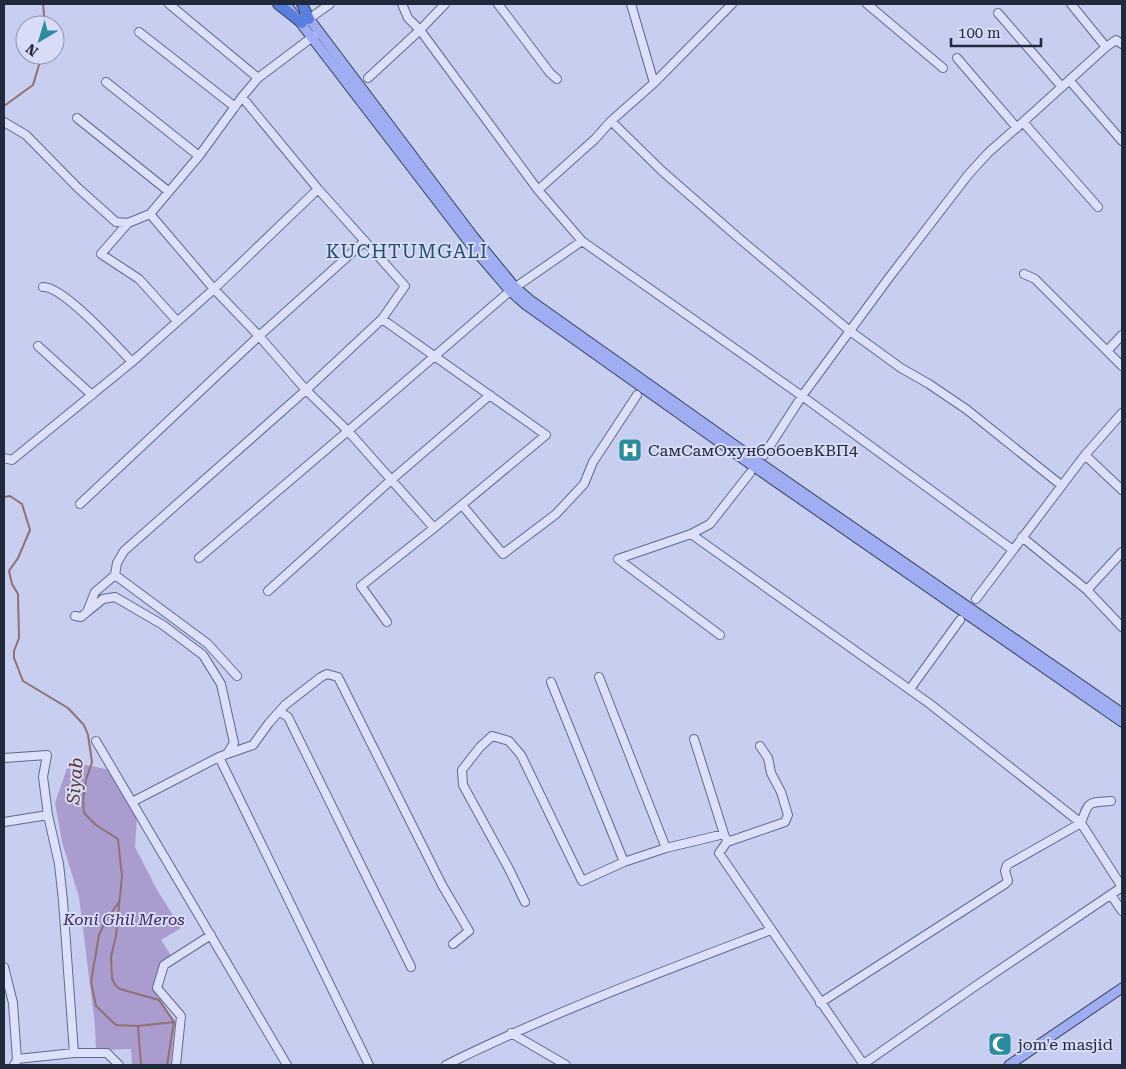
<svg xmlns="http://www.w3.org/2000/svg" width="1126" height="1069" font-family="'Roboto Serif',serif">
	<rect width="100%" height="100%" fill="#c8ceef"/>
	<path fill="#aa9cce" d="M82,764L110,770L137,816L135,847L157,890L181,928L161,940L172,957L162,964L152,988L175,1021L171,1065H132L131,1049L96,1050L95,1025L79,897L62,842L55,803L67,768Z"/>
	<g fill="none" stroke-linecap="round" stroke-linejoin="round">
		<path stroke="#926f73" stroke-width="2" d="M43,4L45,25
			M4,106L33,85L42,55
			M4,497L10,496L22,504L30,530L18,558L9,571L12,584L18,594L19,638L14,651V658L23,681L68,708L84,725L88,735L92,762L86,780L83,800L84,813L96,825L118,839L122,876L116,936L111,957L112,978L115,985L120,989L159,1000L174,1022L138,1026L141,1065
			M119,902L105,922L99,935L91,982L96,1006L116,1025L138,1026
			M167,1065L174,1022"/>
		<g stroke="#5d6b8c" stroke-width="10">
			<path id="minor" d="M169,4L258,78
				M445,4L420,30L538,190L582,241L802,396L1013,550
				M498,4L550,73L557,79
				M631,4L654,83
				M867,4L943,68
				M1071,4L1106,47
				M998,13L1062,87
				M306,21L330,4
				M139,32L235,107
				M957,58L1017,128
				M368,78L420,30L408,18L402,4
				M1070,81L1122,141
				M106,82L199,156
				M242,97L318,189L405,286L382,319
				M77,118L168,191
				M611,121L662,171L741,240L850,331L901,368L929,384L966,409L1061,485
				M4,122L26,135L78,188L116,222L128,223L150,214L199,156L242,97L258,78L319,32
				M1023,122L1106,47L1116,40L1122,44
				M538,190L595,139L611,121L654,83L732,4
				M150,214L214,289L259,336L306,390L348,431L434,528
				M128,223L101,254L139,279L177,321
				M1024,274L1035,279L1107,351
				M43,287C63,286 117,346 132,362
				M1122,335L1107,351L1122,366
				M38,346L92,395
				M764,455L802,396L888,279L968,175L988,153L1023,122L1098,207
				M1085,455L1122,490
				M4,458L12,460L132,362L214,289L318,189
				M80,504L259,336L365,241
				M462,505L503,554L556,514L584,484L593,462L637,395
				M691,534L930,704L1081,823C1089,800 1088,803 1111,801
				M1022,537L1087,590L1122,627
				M199,558L348,431L510,291L582,241
				M115,575L208,644L237,676
				M1087,590L1122,552
				M268,591L390,481L490,395
				M976,599L1085,455L1122,413
				M75,616L81,617L87,612
				M720,635L618,559L691,534L710,524L750,473
				M599,677L666,848L624,862
				M910,689L960,620
				M280,712L288,717L411,967
				M96,741L287,1065
				M227,754L253,745L269,723L285,705L321,677L327,674L338,677L442,885L469,931L453,944
				M4,758L47,755L43,777L48,815
				M132,802L219,757
				M4,822L48,815L59,864L63,901L74,1053
				M726,838L727,842L785,822L788,815L781,792L771,773L768,758L760,746
				M727,842L719,853L864,1065
				M666,848L724,834L694,739
				M1111,895L1122,911
				M525,902L509,869L463,785L462,770L480,747L492,736L509,741L521,755L582,881L624,862L551,682
				M4,967L13,1003L17,1060L14,1065
				M820,1003L1005,884L1008,881L1005,871L1007,865L1081,823L1122,887
				M511,1033L566,1065
				M17,1059L74,1053H107L119,1065
				M176,1065L181,1016L157,988L164,965L211,935
				M369,1065L219,757L227,754L234,743L221,684L203,655L163,625L115,597L103,599L87,612L95,592L115,575L117,563L124,551L306,390L382,319L546,435L434,528L361,586L387,622
				M446,1065C551,1013 661,972 771,930
				M862,1065L974,987L1122,887"/>
		</g>
		<g stroke="#31405a" stroke-width="11">
			<path id="major" d="M286,4L474,249L510,291L526,305L753,466L1122,722
				M305,13L473,236L515,287L530,300L760,463L1122,713
				M1009,1065L1122,988"/>
		</g>
		<g stroke="#31405a" stroke-width="12">
			<path id="highway" d="M278,4L302,23
				M302,4L309,19"/>
		</g>
		<use href="#minor" stroke="#dce0f9" stroke-width="8"/>
		<use href="#major" stroke="#a1adf2" stroke-width="9"/>
		<use href="#highway" stroke="#5a7fde" stroke-width="10"/>
	</g>
	<defs>
		<g id="hospital-square" transform="scale(1.25)"><rect x="-9" y="-9" width="18" height="18" rx="4" fill="#2c8b9c" stroke="#d8dcf6"/><path d="M-5-5h3v3.5h4V-5h3V5h-3V1.5h-4V5h-3Z" fill="#fff"/></g>
		<g id="mosque-square" transform="scale(1.25)"><rect x="-9" y="-9" width="18" height="18" rx="4" fill="#2c8b9c" stroke="#d8dcf6"/><path d="M3.5-4.9A6 6 0 1 0 3.5 4.9A5 5 0 1 1 3.5-4.9Z" fill="#fff"/></g>
	</defs>
	<g fill-rule="evenodd">
		<use href="#hospital-square" x="630" y="450"/>
		<use href="#mosque-square" x="1000" y="1044"/>
	</g>
	<g text-anchor="middle" stroke-width="4" stroke-linejoin="round" paint-order="stroke">
		<g font-size="16" fill="#202a3c" stroke="#d8dcf6" text-anchor="start">
			<text x="648" y="456">СамСамОхунбобоевКВП4</text>
			<text x="1018" y="1050">jom'e masjid</text>
		</g>
		<g font-size="16" font-style="italic" fill="#3b2759" stroke="#d8dcf6">
			<text x="124" y="925">Koni Ghil Meros</text>
		</g>
		<g font-size="18" font-style="italic" fill="#5c3430" stroke="#d8dcf6">
			<text transform="translate(75 781) rotate(-86)" y="6">Siyab</text>
		</g>
		<g font-size="19" letter-spacing="1" fill="#1f4e69" stroke="#d8dcf6">
			<text x="407" y="258">KUCHTUMGALI</text>
		</g>
	</g>
	<rect width="1126" height="1069" fill="none" stroke="#202a3c" stroke-width="10"/>
	<g transform="translate(40 40) rotate(218)"><circle r="24" fill="#d8dcf6" stroke="#8e95ac"/>
	<path d="M0-4L9 19L0 12L-9 19Z" fill="#2c8b9c"/>
	<text y="-8" font-size="14" font-weight="bold" text-anchor="middle" fill="#202a3c">N</text>
	</g>
	<path d="M951 38v8h90v-8" fill="none" stroke="#202a3c" stroke-width="2.5"/>
	<text x="958" y="38" font-size="15" fill="#202a3c" stroke="#d8dcf6" stroke-width="4" paint-order="stroke">100 m</text>
</svg>
